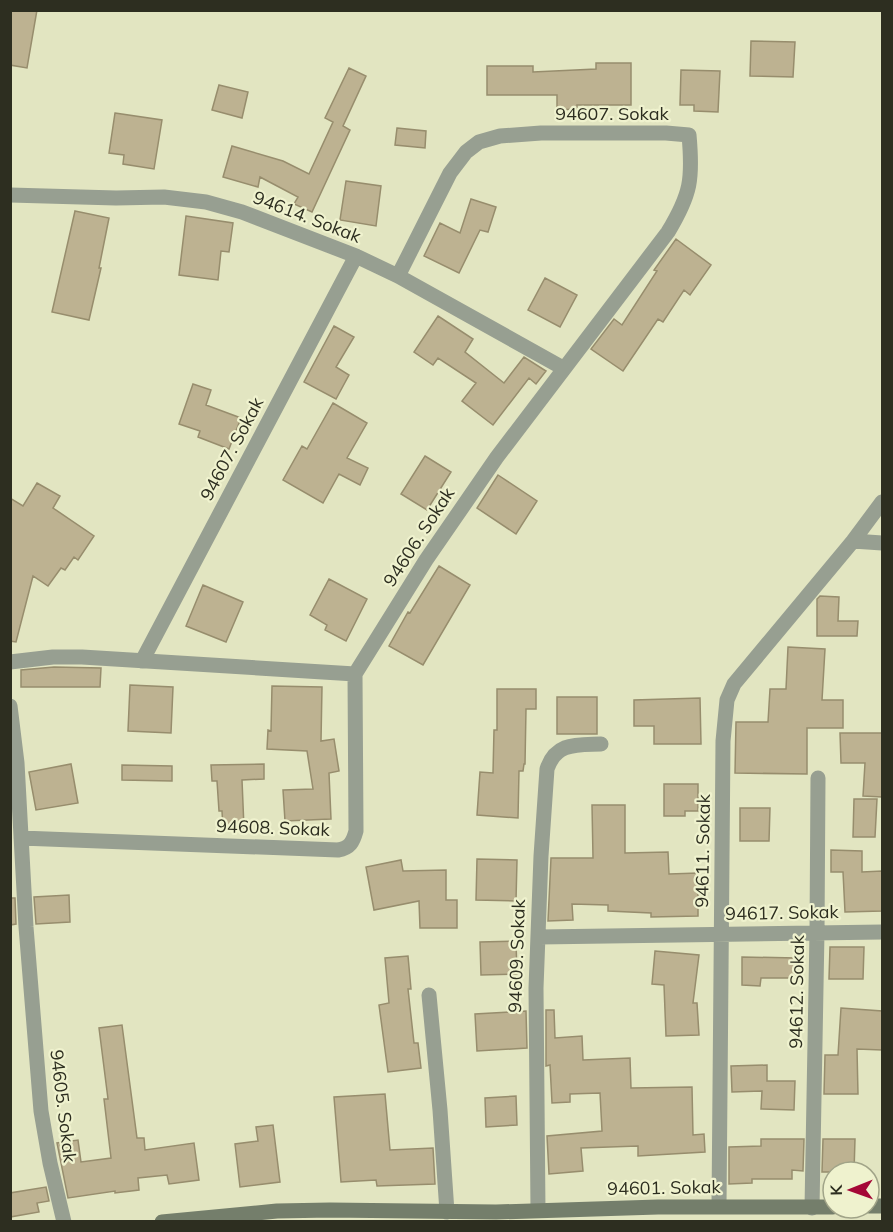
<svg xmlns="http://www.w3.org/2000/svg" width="893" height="1232" font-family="Mulish,sans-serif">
	<rect width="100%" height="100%" fill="#e2e5c1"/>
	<path fill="#bdb291" stroke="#978d6d" stroke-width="1.5" d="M10,10H37L27,68L10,65Z
		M751,41L795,42L793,77L750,76Z
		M596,63H631V105H577V109L557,110V95H487V66H533V72L596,69Z
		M349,68L366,76L343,126L350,130L312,212L294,204L298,197L260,177L258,187L223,177L232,146L283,161L309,174L333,122L325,118Z
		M681,70L720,71L718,112L694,111V105H680Z
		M219,85L248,92L242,118L212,110Z
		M115,113L162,120L154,169L123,164L124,155L109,153Z
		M397,128L426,131L425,148L395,145Z
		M346,181L381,186L376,226L340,220Z
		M471,199L496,207L488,232L480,230L459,273L424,256L440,223L460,233Z
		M75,211L109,218L99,268H101L89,320L52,312Z
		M186,216L233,223L229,252L221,251L218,280L179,275Z
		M676,239L711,265L690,295L684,290L663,322L658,319L623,371L591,349L614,319L622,325L657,271L654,270Z
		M545,278L577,295L560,327L528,310Z
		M438,316L473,339L465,352L504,383L524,357L546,371L536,384L529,378L493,425L462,401L476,383L438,358L433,365L414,352Z
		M334,326L354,337L336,367L349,375L336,399L304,382Z
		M193,384L211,390L206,405L241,418L229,449L198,437L200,431L179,424Z
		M333,403L367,423L347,458L368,468L360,485L339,474L323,503L283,480L302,446L307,449Z
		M425,456L451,472L427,510L401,494Z
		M498,475L537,501L516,534L477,508Z
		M37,483L60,496L53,508L94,536L78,560L74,557L65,570L61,568L48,586L33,576L16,642L10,641V498L23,506Z
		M439,566L470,585L423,665L389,646L408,612L410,613Z
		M329,579L367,599L346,641L325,630L327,625L310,615Z
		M203,585L243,602L226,642L186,626Z
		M820,596L839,597L838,621H858L857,636H817V599Z
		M788,647L825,649L822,700H843V728H807V774L735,773L736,722H768L770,689H786Z
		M54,667L101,668L100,687H21V670Z
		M130,685L173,687L171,733L128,731Z
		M272,686L322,687L321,741L334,739L339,771L329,773L331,819L285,821L283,790L313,789L307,751L267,749L268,730L271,731Z
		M497,689H536V709H526L525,764H524L523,771H519L518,818L477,815L480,772L493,773L494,730H497Z
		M557,697H597V734H557Z
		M700,698L701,744H654V726H634V700Z
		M840,733H882V797L863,796L865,763H841Z
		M71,764L78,803L36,810L29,772Z
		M264,764V779L242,780L244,828L223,829L222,811H219L217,781H212L211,765Z
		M122,765L172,766V781L122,780Z
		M664,784H698V811H685V816H664Z
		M854,799H877L875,837H853Z
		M592,805H625V853L668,852L669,874L698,873V916L651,917V913L608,911V905L572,904L573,920L548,921L551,858H593Z
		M740,808H770L769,841H740Z
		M831,850L862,851V872L882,871V911L845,912L843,872H831Z
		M477,859L517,860L516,901L476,900Z
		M401,860L403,871L446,870V900H457V928H420L419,901L374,910L366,867Z
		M69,895L70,922L36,924L34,897Z
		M10,898H15L16,924L10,925Z
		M516,941L517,974L481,975L480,942Z
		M830,947H864L863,979H829Z
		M655,951L699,955L693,1003H697L699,1035L666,1036L664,985L652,984Z
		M408,956L411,989H408L414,1043H418L421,1068L388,1072L379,1005L389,1003L385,958Z
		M742,957L796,958V978H761L760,986L742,985Z
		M841,1008L882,1011V1050L857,1049L858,1094H824L825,1055H838Z
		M546,1010H554L555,1038L582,1036L583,1060L630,1058L631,1088L692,1087L693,1135L704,1134L705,1152L638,1156V1146L581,1148L583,1171L549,1174L547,1136L602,1131L600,1093L570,1094V1102L552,1103L550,1065L546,1066Z
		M526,1011L527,1048L477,1051L475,1014Z
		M122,1025L137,1138H144L145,1150L194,1143L199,1180L169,1184L167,1175L138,1178L139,1190L115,1193V1191L68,1198L57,1143L78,1140L81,1162L111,1158L104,1099H108L99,1028Z
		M767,1065V1081H795L794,1110L761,1109L762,1091L732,1092L731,1066Z
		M385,1094L390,1150L433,1148L435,1184L377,1186L376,1180L341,1182L334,1097Z
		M516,1096L517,1125L486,1127L485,1098Z
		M273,1125L280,1182L240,1187L235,1144L258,1141L256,1127Z
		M761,1139H804L803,1171L792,1170V1179H752V1183L729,1184V1147L761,1146Z
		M823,1139H855L854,1172H822Z
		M46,1187L49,1201L37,1203L39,1212L10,1217V1193Z"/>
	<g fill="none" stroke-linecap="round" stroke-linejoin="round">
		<path stroke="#979f91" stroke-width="15" d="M10,195L116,198L164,197L206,202L242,212L356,256L398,276L563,368
			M853,541L882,543
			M142,661L356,256
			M10,662L53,657H82L355,674L426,560L497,457L668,232C691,194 693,179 689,135L666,133H541L500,136L479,142L466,152L450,173L398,276
			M10,706L17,763L26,927L41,1111L50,1163L64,1222
			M21,838L338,850C350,848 353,842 356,831L355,674
			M539,937L882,932
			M429,995L440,1110L447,1212
			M719,1206L723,741L727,700L734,684L853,541L882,502
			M812,1208L817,932L818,778
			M538,1210L536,988L541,856L547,769C556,742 577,745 601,744"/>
		<path stroke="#747e6b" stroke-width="15" d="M869,1206H882
			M162,1222L277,1211L330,1210L496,1212L658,1207H833"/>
	</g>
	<g text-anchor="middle" stroke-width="4.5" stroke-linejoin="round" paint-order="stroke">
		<g font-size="18" fill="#2d2e20" stroke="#eff2ce">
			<text x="612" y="120">94607. Sokak</text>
			<text transform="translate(307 217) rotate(21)" y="6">94614. Sokak</text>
			<text transform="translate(232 449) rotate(-62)" y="6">94607. Sokak</text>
			<text transform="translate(419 537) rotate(-57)" y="6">94606. Sokak</text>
			<text transform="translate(273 828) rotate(2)" y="6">94608. Sokak</text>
			<text transform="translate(703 851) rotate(-89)" y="6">94611. Sokak</text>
			<text transform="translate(782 913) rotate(-1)" y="6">94617. Sokak</text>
			<text transform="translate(517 956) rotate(-88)" y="6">94609. Sokak</text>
			<text transform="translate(797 992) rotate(-89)" y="6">94612. Sokak</text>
			<text transform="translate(63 1106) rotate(83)" y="6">94605. Sokak</text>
			<text transform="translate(664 1188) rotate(-1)" y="6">94601. Sokak</text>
		</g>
	</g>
	<rect width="893" height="1232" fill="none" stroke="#2d2e20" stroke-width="24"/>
	<g transform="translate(851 1190) rotate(269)"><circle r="28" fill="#eff2ce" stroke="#a1a488" stroke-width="1.5"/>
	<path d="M0-4.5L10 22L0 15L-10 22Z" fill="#a40736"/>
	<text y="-9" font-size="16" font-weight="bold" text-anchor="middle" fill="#2d2e20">K</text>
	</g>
</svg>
